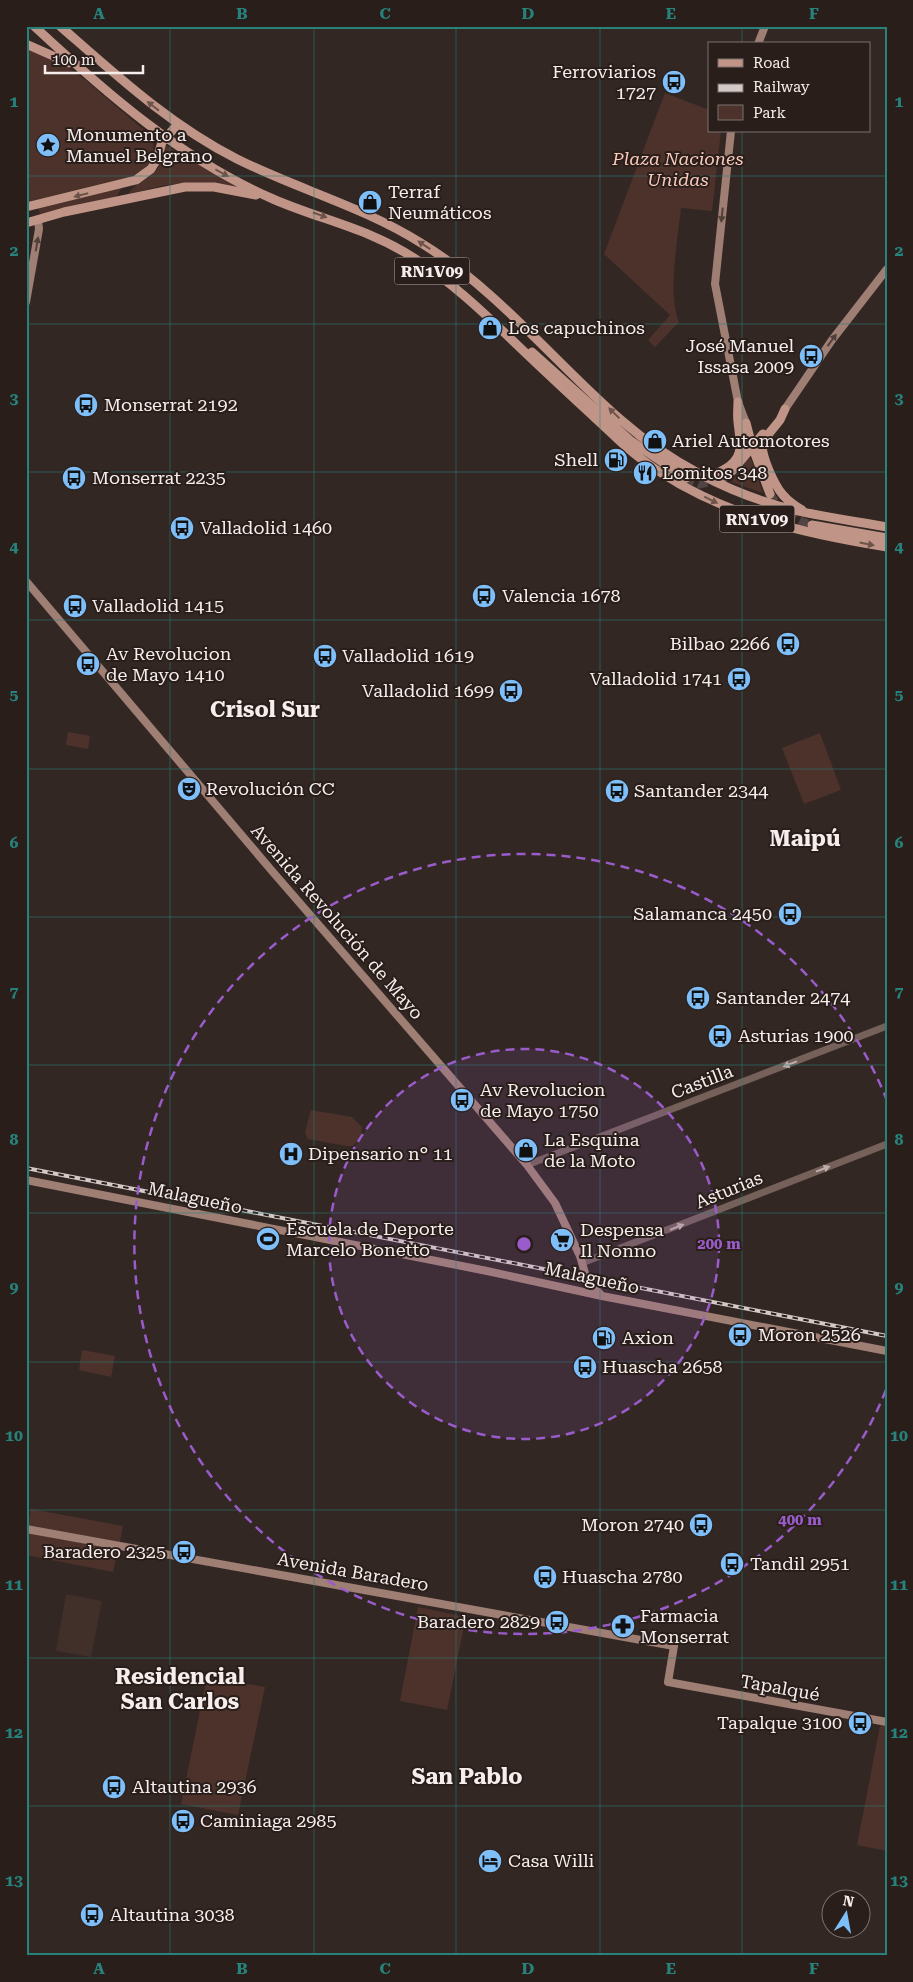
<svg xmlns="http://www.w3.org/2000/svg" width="913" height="1982" font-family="'Roboto Serif',serif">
	<rect width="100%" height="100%" fill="#332724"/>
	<path fill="#412f2a" d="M66,1594L102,1601L91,1657L56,1651Z"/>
	<path fill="#4c322a" d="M26,49L57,60L83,78L152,137C156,155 150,164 136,176L32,202H26Z
		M665,93L709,110V131H721L712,211L681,208C678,239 667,294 679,322L655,347L648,340L670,315L604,254Z
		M165,145L244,188L187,183L166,185L128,194C135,183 148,180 156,171C162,163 162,154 165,145Z
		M122,187L117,196L41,215L37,207Z
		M750,456L763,493L731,482Z
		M68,732L90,736L88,749L66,745Z
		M820,733L841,790L804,804L782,748Z
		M311,1110L352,1117L362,1127L361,1139L352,1146H346L308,1139L305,1133Z
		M82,1350L115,1356L111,1377L79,1370Z
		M31,1509L123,1526L120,1542L28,1526Z
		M27,1531L118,1549L113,1572L26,1555Z
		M418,1607L466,1617L447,1710L400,1701Z
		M207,1676L265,1687L238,1815L181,1804Z
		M881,1721L887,1722V1851L857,1845Z"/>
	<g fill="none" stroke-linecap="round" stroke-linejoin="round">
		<path stroke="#504542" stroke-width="9" stroke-dasharray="9 4.5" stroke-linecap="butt" d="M686,478L700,484L719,479
			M770,494C778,510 795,521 812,525"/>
		<path stroke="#75605a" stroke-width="7" d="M527,1165L887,1026
			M582,1263L887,1144"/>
		<path stroke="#9f7e74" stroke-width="8" d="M758,44L765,26
			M731,131L715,284L738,402L746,423
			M26,302L39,229L38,220
			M785,409L832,340L887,269
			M26,581L272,871L527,1165L555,1203L580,1256L587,1280L602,1296
			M26,1180L487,1271L602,1296L887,1351
			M26,1529L674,1646L668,1682L887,1722"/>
		<path stroke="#c09587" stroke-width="9" d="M34,26C106,93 181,159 273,199C321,220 368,228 414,258C450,281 481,310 512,340C539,366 566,391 594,417C609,430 623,446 640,458C712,513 799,533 887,547
			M60,26C116,75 170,125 237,159C297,189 364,207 421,243C497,289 554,362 621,420C669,462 728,493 790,509C822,517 854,521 887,527
			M26,44L69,63
			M26,207L136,180L151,169L157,159L162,142L178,124
			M26,223L64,212L185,187H214L256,195
			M532,352L631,441L686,478
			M785,409L780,420L763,441C759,453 775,486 783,495C788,501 795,506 802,510
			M746,423L752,446L770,494
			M705,474C712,476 717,474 723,470C746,459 740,441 738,422C737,415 738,408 738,402
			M725,477L732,471L763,434
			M812,525L887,538"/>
		<g stroke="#d3cac8" stroke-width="4">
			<path id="rail" d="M26,1168L887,1336"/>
		</g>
		<use href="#rail" stroke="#291e1a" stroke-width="2" stroke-dasharray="5.5" stroke-linecap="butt"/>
	</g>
	<defs><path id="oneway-solid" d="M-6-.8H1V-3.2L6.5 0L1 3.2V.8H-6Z" transform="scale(1.25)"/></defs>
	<g fill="#6d544b">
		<use href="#oneway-solid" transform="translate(153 106) rotate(-142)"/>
		<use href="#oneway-solid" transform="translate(222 173) rotate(28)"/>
		<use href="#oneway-solid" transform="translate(81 195) rotate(166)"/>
		<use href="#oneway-solid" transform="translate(320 215) rotate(19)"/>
		<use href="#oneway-solid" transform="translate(424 245) rotate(-147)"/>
		<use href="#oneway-solid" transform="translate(614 413) rotate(-136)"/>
		<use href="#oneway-solid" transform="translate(711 500) rotate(26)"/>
		<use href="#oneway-solid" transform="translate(867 544) rotate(11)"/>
	</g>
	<g fill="#52403a">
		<use href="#oneway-solid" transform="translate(722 215) rotate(96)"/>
		<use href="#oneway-solid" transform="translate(37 244) rotate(-80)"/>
		<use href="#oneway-solid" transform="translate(832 340) rotate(-54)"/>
	</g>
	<g fill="#bcaeaa">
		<use href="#oneway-solid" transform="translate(790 1064) rotate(159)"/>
		<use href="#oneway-solid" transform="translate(823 1169) rotate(-21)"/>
		<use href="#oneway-solid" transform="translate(677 1227) rotate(-22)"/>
	</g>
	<path fill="none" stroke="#26827b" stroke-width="1" stroke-opacity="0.55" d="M170,26V1956M314,26V1956M456,26V1956M600,26V1956M742,26V44M742,131V1956M26,176H887M26,324H887M26,472H887M26,620H887M26,769H887M26,917H887M26,1065H887M26,1213H887M26,1362H887M26,1510H887M26,1658H887M26,1806H887"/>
	<circle cx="524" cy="1244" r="195" fill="#9a5cca" fill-opacity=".12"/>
	<g fill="none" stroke="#9a5cca" stroke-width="2.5" stroke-dasharray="9 6">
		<circle cx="524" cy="1244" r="195"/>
		<path d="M886 1390A390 390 0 1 1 886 1098"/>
	</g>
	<defs>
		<g id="bus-disc" transform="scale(1.25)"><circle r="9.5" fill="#7ebef9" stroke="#291e1a"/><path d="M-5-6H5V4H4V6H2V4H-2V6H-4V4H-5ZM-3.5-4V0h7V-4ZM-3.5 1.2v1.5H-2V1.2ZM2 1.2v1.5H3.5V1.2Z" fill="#111"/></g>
		<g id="sight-disc" transform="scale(1.25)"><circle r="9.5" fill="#7ebef9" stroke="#291e1a"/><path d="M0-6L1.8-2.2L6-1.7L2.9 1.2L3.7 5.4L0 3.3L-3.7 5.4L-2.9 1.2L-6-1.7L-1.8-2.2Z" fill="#111"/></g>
		<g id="shop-disc" transform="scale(1.25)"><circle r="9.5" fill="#7ebef9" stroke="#291e1a"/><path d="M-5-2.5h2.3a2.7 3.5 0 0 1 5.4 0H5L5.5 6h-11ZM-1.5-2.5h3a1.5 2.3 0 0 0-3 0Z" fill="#111"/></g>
		<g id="fuel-disc" transform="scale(1.25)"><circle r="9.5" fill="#7ebef9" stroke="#291e1a"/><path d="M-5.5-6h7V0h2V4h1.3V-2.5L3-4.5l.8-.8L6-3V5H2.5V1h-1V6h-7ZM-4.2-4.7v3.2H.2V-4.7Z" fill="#111"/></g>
		<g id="restaurant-disc" transform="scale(1.25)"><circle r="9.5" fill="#7ebef9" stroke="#291e1a"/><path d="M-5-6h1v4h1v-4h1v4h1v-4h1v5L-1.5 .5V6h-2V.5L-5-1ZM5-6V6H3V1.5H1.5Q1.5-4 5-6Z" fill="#111"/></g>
		<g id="theatre-disc" transform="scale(1.25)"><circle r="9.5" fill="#7ebef9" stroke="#291e1a"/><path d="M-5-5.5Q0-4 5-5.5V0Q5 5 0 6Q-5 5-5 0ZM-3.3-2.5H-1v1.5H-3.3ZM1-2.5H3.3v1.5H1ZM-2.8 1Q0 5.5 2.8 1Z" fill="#111"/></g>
		<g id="hospital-disc" transform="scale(1.25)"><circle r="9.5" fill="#7ebef9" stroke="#291e1a"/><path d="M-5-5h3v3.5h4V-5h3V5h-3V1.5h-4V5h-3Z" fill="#111"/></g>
		<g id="stadium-disc" transform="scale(1.25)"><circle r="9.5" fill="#7ebef9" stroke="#291e1a"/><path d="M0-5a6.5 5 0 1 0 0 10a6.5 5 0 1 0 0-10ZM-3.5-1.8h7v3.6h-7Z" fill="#111"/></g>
		<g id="supermarket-disc" transform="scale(1.25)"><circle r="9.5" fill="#7ebef9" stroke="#291e1a"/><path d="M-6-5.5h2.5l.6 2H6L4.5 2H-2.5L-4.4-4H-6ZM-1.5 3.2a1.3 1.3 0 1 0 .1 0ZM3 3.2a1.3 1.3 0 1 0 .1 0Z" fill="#111"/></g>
		<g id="pharmacy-disc" transform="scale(1.25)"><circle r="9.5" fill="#7ebef9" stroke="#291e1a"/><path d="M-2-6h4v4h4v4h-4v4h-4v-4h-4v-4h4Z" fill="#111"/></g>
		<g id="hotel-disc" transform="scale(1.25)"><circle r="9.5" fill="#7ebef9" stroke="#291e1a"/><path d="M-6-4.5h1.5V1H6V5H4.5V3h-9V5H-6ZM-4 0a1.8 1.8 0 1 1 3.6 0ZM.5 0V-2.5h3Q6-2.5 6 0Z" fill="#111"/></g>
	</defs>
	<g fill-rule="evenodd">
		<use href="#bus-disc" x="674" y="82"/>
		<use href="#sight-disc" x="48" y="145"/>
		<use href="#shop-disc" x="370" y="202"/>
		<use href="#shop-disc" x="490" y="328"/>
		<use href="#bus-disc" x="811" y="356"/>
		<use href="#bus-disc" x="86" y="405"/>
		<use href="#shop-disc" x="655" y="441"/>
		<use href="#fuel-disc" x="616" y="460"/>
		<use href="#restaurant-disc" x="645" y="473"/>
		<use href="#bus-disc" x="74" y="478"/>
		<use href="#bus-disc" x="182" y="528"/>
		<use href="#bus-disc" x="484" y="596"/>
		<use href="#bus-disc" x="75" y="606"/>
		<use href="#bus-disc" x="788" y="644"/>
		<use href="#bus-disc" x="325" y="656"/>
		<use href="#bus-disc" x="88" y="664"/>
		<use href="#bus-disc" x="739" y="679"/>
		<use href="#bus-disc" x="511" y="691"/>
		<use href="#theatre-disc" x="189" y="789"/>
		<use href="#bus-disc" x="617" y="791"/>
		<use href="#bus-disc" x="790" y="914"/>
		<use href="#bus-disc" x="698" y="998"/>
		<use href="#bus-disc" x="720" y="1036"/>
		<use href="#bus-disc" x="462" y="1100"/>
		<use href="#shop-disc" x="526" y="1150"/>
		<use href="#hospital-disc" x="291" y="1154"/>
		<use href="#stadium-disc" x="268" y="1239"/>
		<use href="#supermarket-disc" x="562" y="1240"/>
		<use href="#bus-disc" x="740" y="1335"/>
		<use href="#fuel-disc" x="604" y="1338"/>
		<use href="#bus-disc" x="585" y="1367"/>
		<use href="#bus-disc" x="701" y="1525"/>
		<use href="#bus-disc" x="184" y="1552"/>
		<use href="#bus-disc" x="732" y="1564"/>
		<use href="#bus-disc" x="545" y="1577"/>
		<use href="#bus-disc" x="557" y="1622"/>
		<use href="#pharmacy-disc" x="623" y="1626"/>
		<use href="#bus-disc" x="860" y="1723"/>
		<use href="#bus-disc" x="114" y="1787"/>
		<use href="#bus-disc" x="183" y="1821"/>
		<use href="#hotel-disc" x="490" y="1861"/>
		<use href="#bus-disc" x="92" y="1915"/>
	</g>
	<g text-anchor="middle" stroke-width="4" stroke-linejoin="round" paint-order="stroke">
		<g fill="#291e1a" stroke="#b8b0ad" stroke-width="1">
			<rect x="394.5" y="257.5" width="75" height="27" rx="4"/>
			<rect x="719.5" y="505.5" width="75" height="27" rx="4"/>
		</g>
		<g font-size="16" font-weight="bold" fill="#f6eeec">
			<text x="432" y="277">RN1V09</text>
			<text x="757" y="525">RN1V09</text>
		</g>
		<g font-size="18" fill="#f6eeec" stroke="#291e1a" text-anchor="start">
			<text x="656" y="78" text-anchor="end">Ferroviarios<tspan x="656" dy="21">1727</tspan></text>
			<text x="66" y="141">Monumento a<tspan x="66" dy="21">Manuel Belgrano</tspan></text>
			<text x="388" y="198">Terraf<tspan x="388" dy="21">Neumáticos</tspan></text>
			<text x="508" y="334">Los capuchinos</text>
			<text x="794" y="352" text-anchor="end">José Manuel<tspan x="794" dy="21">Issasa 2009</tspan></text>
			<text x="104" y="411">Monserrat 2192</text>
			<text x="672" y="447">Ariel Automotores</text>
			<text x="598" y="466" text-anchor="end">Shell</text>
			<text x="662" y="479">Lomitos 348</text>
			<text x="92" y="484">Monserrat 2235</text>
			<text x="200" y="534">Valladolid 1460</text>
			<text x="502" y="602">Valencia 1678</text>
			<text x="92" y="612">Valladolid 1415</text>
			<text x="770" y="650" text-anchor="end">Bilbao 2266</text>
			<text x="106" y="660">Av Revolucion<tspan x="106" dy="21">de Mayo 1410</tspan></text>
			<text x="342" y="662">Valladolid 1619</text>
			<text x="722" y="685" text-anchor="end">Valladolid 1741</text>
			<text x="494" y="697" text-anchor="end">Valladolid 1699</text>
			<text x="206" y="795">Revolución CC</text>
			<text x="634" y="797">Santander 2344</text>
			<text x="772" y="920" text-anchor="end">Salamanca 2450</text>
			<text x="716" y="1004">Santander 2474</text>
			<text x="738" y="1042">Asturias 1900</text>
			<text x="480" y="1096">Av Revolucion<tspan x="480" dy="21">de Mayo 1750</tspan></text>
			<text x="544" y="1146">La Esquina<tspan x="544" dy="21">de la Moto</tspan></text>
			<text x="308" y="1160">Dipensario n° 11</text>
			<text x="286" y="1235">Escuela de Deporte<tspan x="286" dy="21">Marcelo Bonetto</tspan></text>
			<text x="580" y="1236">Despensa<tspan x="580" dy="21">Il Nonno</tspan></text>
			<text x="758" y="1341">Moron 2526</text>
			<text x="622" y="1344">Axion</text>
			<text x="602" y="1373">Huascha 2658</text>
			<text x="684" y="1531" text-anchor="end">Moron 2740</text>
			<text x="166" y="1558" text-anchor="end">Baradero 2325</text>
			<text x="750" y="1570">Tandil 2951</text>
			<text x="562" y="1583">Huascha 2780</text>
			<text x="640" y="1622">Farmacia<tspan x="640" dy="21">Monserrat</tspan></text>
			<text x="540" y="1628" text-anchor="end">Baradero 2829</text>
			<text x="842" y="1729" text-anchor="end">Tapalque 3100</text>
			<text x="132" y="1793">Altautina 2936</text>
			<text x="200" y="1827">Caminiaga 2985</text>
			<text x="508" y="1867">Casa Willi</text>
			<text x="110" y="1921">Altautina 3038</text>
		</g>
		<g font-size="18" font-style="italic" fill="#facbbc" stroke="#291e1a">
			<text x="678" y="165">Plaza Naciones<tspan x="678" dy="21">Unidas</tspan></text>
		</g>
		<g font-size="18" fill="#f6eeec" stroke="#291e1a">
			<text transform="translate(337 922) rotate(49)" y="6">Avenida Revolución de Mayo</text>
			<text transform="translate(702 1082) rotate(-21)" y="6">Castilla</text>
			<text transform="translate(729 1190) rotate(-22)" y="6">Asturias</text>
			<text transform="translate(195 1198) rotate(12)" y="6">Malagueño</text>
			<text transform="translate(592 1278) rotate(12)" y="6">Malagueño</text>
			<text transform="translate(353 1572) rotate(10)" y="6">Avenida Baradero</text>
			<text transform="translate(780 1688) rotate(10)" y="6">Tapalqué</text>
		</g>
		<g font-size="22" font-weight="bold" fill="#f6eeec" stroke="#291e1a">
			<text x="265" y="717">Crisol Sur</text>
			<text x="805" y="846">Maipú</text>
			<text x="180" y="1684">Residencial<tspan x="180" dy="25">San Carlos</tspan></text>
			<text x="467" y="1784">San Pablo</text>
		</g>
	</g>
	<circle cx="524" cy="1244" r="8" fill="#9a5cca" stroke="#291e1a" stroke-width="2.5"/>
	<g font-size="15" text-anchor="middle" font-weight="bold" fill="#9a5cca" stroke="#291e1a" stroke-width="4" stroke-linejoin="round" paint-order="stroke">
		<text x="719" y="1249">200 m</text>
		<text x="800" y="1525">400 m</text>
	</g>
	<rect width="913" height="1982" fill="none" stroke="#291e1a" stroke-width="55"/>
	<rect x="708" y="42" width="162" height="90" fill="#291e1a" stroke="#7b716e"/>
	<rect x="718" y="59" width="25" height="8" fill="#c09587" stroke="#7b716e"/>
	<text x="753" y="68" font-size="15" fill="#f6eeec">Road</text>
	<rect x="718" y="84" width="25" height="8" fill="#d3cac8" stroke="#7b716e"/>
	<text x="753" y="92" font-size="15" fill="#f6eeec">Railway</text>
	<rect x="718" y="105" width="25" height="15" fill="#4c322a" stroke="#7b716e"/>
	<text x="753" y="118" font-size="15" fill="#f6eeec">Park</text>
	<g transform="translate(846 1914) rotate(11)"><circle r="24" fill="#291e1a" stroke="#7b716e"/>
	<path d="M0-4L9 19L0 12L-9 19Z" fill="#7ebef9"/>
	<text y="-8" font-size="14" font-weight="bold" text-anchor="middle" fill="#f6eeec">N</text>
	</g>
	<path d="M45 65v8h98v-8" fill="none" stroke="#f6eeec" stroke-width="2.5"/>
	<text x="52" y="65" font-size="15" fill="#f6eeec" stroke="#291e1a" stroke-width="4" paint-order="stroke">100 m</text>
	<rect x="28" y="28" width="858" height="1926" fill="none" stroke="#26827b" stroke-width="2"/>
	<g font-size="16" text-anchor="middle" font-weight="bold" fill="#26827b">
		<text x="99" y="19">A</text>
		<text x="242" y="19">B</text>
		<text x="385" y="19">C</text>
		<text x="528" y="19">D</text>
		<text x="671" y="19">E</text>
		<text x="814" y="19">F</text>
		<text x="14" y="107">1</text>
		<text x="899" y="107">1</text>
		<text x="14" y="256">2</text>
		<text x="899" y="256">2</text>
		<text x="14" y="404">3</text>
		<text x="899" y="404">3</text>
		<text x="14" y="552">4</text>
		<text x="899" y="552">4</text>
		<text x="14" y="700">5</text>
		<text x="899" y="700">5</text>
		<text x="14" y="848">6</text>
		<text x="899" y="848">6</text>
		<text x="14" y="997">7</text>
		<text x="899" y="997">7</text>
		<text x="14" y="1145">8</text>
		<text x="899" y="1145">8</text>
		<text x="14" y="1293">9</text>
		<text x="899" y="1293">9</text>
		<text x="14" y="1441">10</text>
		<text x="899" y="1441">10</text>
		<text x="14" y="1590">11</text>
		<text x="899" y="1590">11</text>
		<text x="14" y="1738">12</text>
		<text x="899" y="1738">12</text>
		<text x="14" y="1886">13</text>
		<text x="899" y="1886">13</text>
		<text x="99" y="1974">A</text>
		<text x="242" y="1974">B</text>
		<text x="385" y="1974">C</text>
		<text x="528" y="1974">D</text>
		<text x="671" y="1974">E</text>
		<text x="814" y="1974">F</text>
	</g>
</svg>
